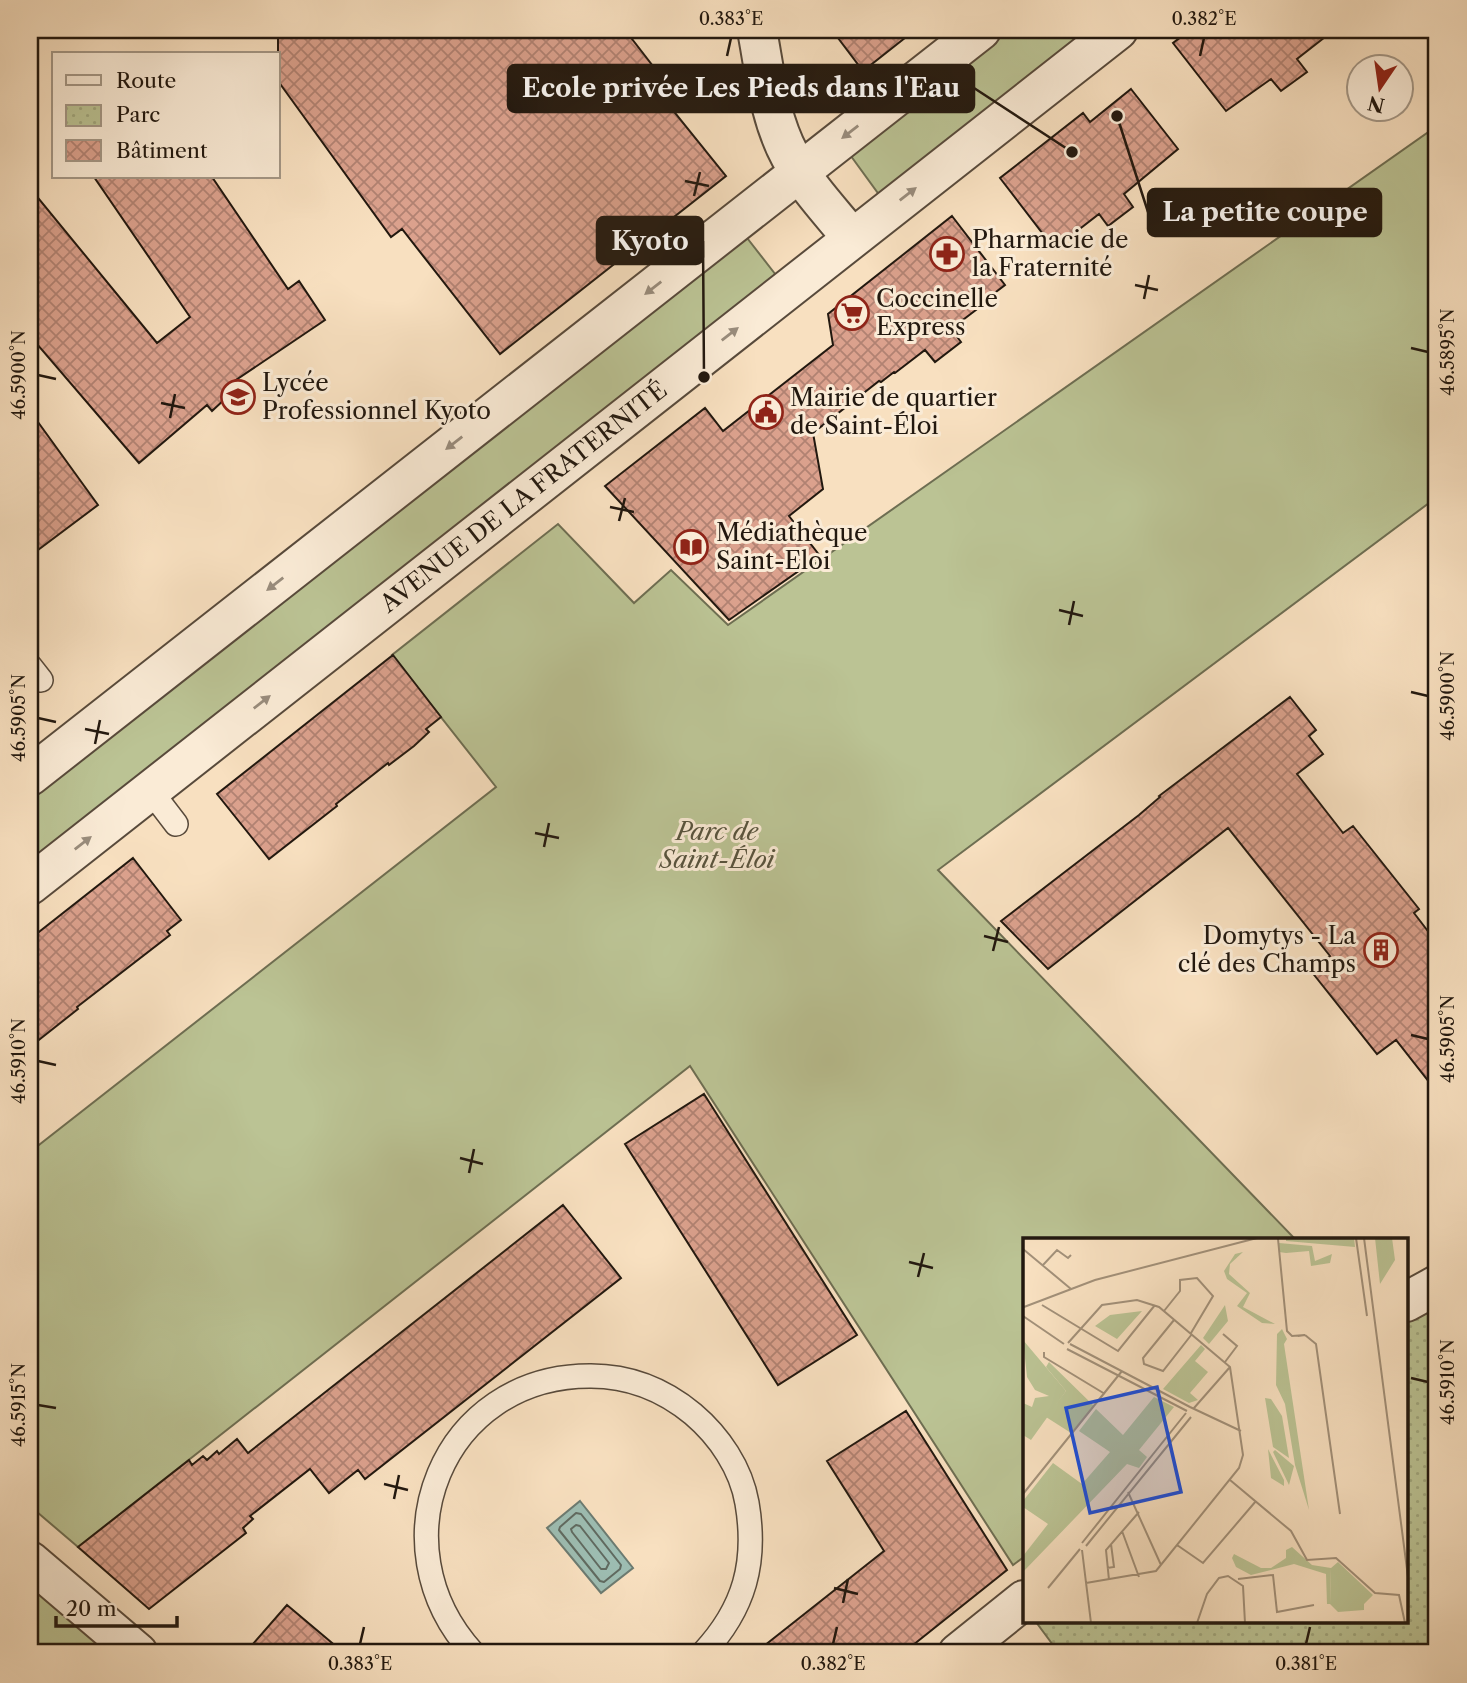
<svg xmlns="http://www.w3.org/2000/svg" width="1467" height="1683" font-family="'Libre Caslon Text',serif">
	<defs>
		<pattern id="park-dots" width="8" height="8" patternUnits="userSpaceOnUse" patternTransform="scale(1.75)"><rect width="8" height="8" fill="#bbc394"/><path d="M2 2h.1M6 6h.1" fill="none" stroke="#a0a77e" stroke-width="1.8" stroke-linecap="round"/></pattern>
		<pattern id="building-cross-hatch" width="8" height="8" patternUnits="userSpaceOnUse" patternTransform="scale(1.75)"><rect width="8" height="8" fill="#dba18d"/><path d="M0 0l8 8M0 8l8-8" fill="none" stroke="#b18272"/></pattern>
	</defs>
	<rect width="100%" height="100%" fill="#f8e0c0"/>
	<filter id="stains"><feTurbulence type="fractalNoise" baseFrequency=".00286" numOctaves="4"/><feColorMatrix values="0 0 0 0 .2 0 0 0 0 .09 0 0 0 0 .02 0 0 0 .5 -.17"/></filter>
	<radialGradient id="worn" r=".72"><stop offset=".6" stop-color="#630" stop-opacity="0"/><stop offset="1" stop-color="#630" stop-opacity=".3"/></radialGradient>
	<path fill="#bbc394" stroke="#6e6e52" stroke-width="2" d="M1004,30H1100L883,200L848,152Z
		M1437,126V497L938,870L1296,1240H1024V1557L1013,1565L690,1066L78,1547L30,1506V1152L496,787L392,655L558,524L634,603L671,570L728,625Z
		M744,234L779,279L30,868V796Z
		M30,1579L117,1653H30Z"/>
	<path fill="url(#park-dots)" stroke="#6e6e52" stroke-width="2" d="M1437,1305V1653H1059L1036,1622H1406V1322Z"/>
	<path fill="#9dbdb2" stroke="#6c7b71" stroke-width="2" d="M580,1501L633,1568L601,1593L547,1528Z"/>
	<g fill="none" stroke-linecap="round" stroke-linejoin="round">
		<path stroke="#606a60" stroke-width="2" d="M576,1513L581,1514L621,1565L620,1569L604,1582L600,1581L559,1530L560,1527Z
			M576,1525L580,1526L609,1563L606,1569H601L572,1532L571,1529Z"/>
	</g>
	<path fill="url(#building-cross-hatch)" stroke="#22180f" stroke-width="2" d="M278,30H625L680,101L671,108L726,176L500,354L402,229L391,237L278,81Z
		M832,30H915L863,71Z
		M1190,30H1334L1297,59L1307,72L1281,91L1271,79L1226,111L1173,43Z
		M1131,89L1178,149L1124,194L1133,207L1108,226L1099,214L1068,238L1067,236L1053,247L1000,178L1083,113L1090,122Z
		M94,177H212L288,289L299,281L325,320L236,380L240,385L212,411L207,405L139,463L30,336V188L157,343L190,317Z
		M952,216L1005,285L992,295L993,297L951,329L961,342L935,362L925,350L895,373L894,372L881,382L879,381L813,433L823,489L789,516L820,556L729,620L605,486L705,408L723,431L833,345L828,314Z
		M30,411L98,505L30,556Z
		M393,655L441,717L426,729L429,732L414,746L389,765L388,763L336,804L337,806L269,859L217,794Z
		M1290,697L1316,730L1309,736L1323,754L1297,774L1343,833L1353,826L1419,909L1414,913L1437,943V1092L1396,1040L1377,1054L1311,971L1330,956L1228,828L1048,969L1001,921L1139,815L1160,797L1159,796Z
		M133,858L181,920L167,931L170,935L77,1007L78,1009L30,1047V939Z
		M704,1094L857,1335L778,1385L625,1144Z
		M563,1205L621,1278L365,1479L358,1470L329,1493L310,1469L250,1516L253,1519L243,1528L246,1533L149,1609L78,1547L189,1460L192,1465L203,1456L207,1460L217,1451L219,1454L237,1439L248,1453Z
		M906,1411L1007,1570L903,1653H755L884,1551L827,1461Z
		M287,1605L344,1653H245Z"/>
	<g fill="none" stroke-linecap="round" stroke-linejoin="round">
		<g stroke="#584a3b" stroke-width="26">
			<path id="lane" d="M30,666L41,680
				M150,790L176,824
				M473,1653C374,1545 442,1375 591,1376C629,1376 664,1390 693,1414C719,1436 741,1468 747,1503C757,1562 745,1608 703,1653"/>
		</g>
		<g stroke="#584a3b" stroke-width="42">
			<g id="street">
				<path d="M757,30C765,72 769,117 790,156C806,186 831,212 852,238"/>
				<path d="M30,776L981,30"/>
				<path id="s1" d="M30,885L1118,30"/>
				<path d="M1406,1302L1437,1285"/>
				<path d="M30,1561L138,1653"/>
				<path d="M958,1653L1024,1600"/>
			</g>
		</g>
		<use href="#lane" stroke="#faebd6" stroke-width="23"/>
		<use href="#street" stroke="#faebd6" stroke-width="38"/>
	</g>
	<defs><path id="oneway-solid" d="M-6-.8H1V-3.2L6.5 0L1 3.2V.8H-6Z" transform="scale(1.75)"/></defs>
	<g fill="#998c7c">
		<use href="#oneway-solid" transform="translate(850 132) rotate(142)"/>
		<use href="#oneway-solid" transform="translate(908 194) rotate(-38)"/>
		<use href="#oneway-solid" transform="translate(653 288) rotate(142)"/>
		<use href="#oneway-solid" transform="translate(730 334) rotate(-38)"/>
		<use href="#oneway-solid" transform="translate(454 443) rotate(142)"/>
		<use href="#oneway-solid" transform="translate(275 584) rotate(142)"/>
		<use href="#oneway-solid" transform="translate(262 702) rotate(-38)"/>
		<use href="#oneway-solid" transform="translate(83 843) rotate(-38)"/>
	</g>
	<path fill="none" stroke="#22180f" stroke-width="2.5" d="M727,56L731,38M1200,56L1204,38M685,181L709,186M694,196L700,172M1135,285L1158,290M1144,299L1149,275M1411,348L1428,352M38,375L56,379M161,403L185,408M170,418L175,394M610,507L634,512M619,521L625,498M1059,610L1083,616M1069,625L1074,601M1411,692L1428,696M38,718L56,722M85,729L109,734M95,744L100,720M535,833L559,838M544,847L549,823M984,936L1008,942M993,951L999,927M1411,1035L1428,1039M38,1061L56,1065M460,1158L483,1164M469,1173L474,1149M909,1262L933,1268M918,1277L924,1253M1411,1378L1428,1382M38,1405L56,1408M384,1484L408,1490M394,1499L399,1475M834,1588L858,1594M843,1603L848,1579M360,1644L364,1627M833,1644L837,1627M1306,1644L1310,1627"/>
	<defs>
		<g id="pharmacy-ring" transform="scale(1.75)"><circle r="9.5" fill="#faebd6" stroke="#8f2418" stroke-width="1.5"/><path d="M-2-6h4v4h4v4h-4v4h-4v-4h-4v-4h4Z" fill="#8f2418"/></g>
		<g id="supermarket-ring" transform="scale(1.75)"><circle r="9.5" fill="#faebd6" stroke="#8f2418" stroke-width="1.5"/><path d="M-6-5.5h2.5l.6 2H6L4.5 2H-2.5L-4.4-4H-6ZM-1.5 3.2a1.3 1.3 0 1 0 .1 0ZM3 3.2a1.3 1.3 0 1 0 .1 0Z" fill="#8f2418"/></g>
		<g id="school-ring" transform="scale(1.75)"><circle r="9.5" fill="#faebd6" stroke="#8f2418" stroke-width="1.5"/><path d="M0-5L7-2L0 1L-7-2ZM-4 1L0 2.5L4 1V4Q0 6-4 4Z" fill="#8f2418"/></g>
		<g id="civic-ring" transform="scale(1.75)"><circle r="9.5" fill="#faebd6" stroke="#8f2418" stroke-width="1.5"/><path d="M-.6-6.5H3V-4.5H.6V-3L4-1V1h2V6H-6V1h2V-1L-.6-3ZM-1.2 2.5V6h2.4V2.5Z" fill="#8f2418"/></g>
		<g id="library-ring" transform="scale(1.75)"><circle r="9.5" fill="#faebd6" stroke="#8f2418" stroke-width="1.5"/><path d="M-6-4Q-3-5.5-.7-3.5V5Q-3 3-6 4ZM6-4Q3-5.5 .7-3.5V5Q3 3 6 4Z" fill="#8f2418"/></g>
		<g id="building-ring" transform="scale(1.75)"><circle r="9.5" fill="#faebd6" stroke="#8f2418" stroke-width="1.5"/><path d="M-4-6H4V6H1V3H-1V6H-4ZM-2.5-4.3h1.7v1.8h-1.7ZM.8-4.3h1.7v1.8H.8ZM-2.5-1h1.7V.8h-1.7ZM.8-1h1.7V.8H.8Z" fill="#8f2418"/></g>
	</defs>
	<g fill-rule="evenodd">
		<use href="#pharmacy-ring" x="947" y="254"/>
		<use href="#supermarket-ring" x="852" y="313"/>
		<use href="#school-ring" x="238" y="397"/>
		<use href="#civic-ring" x="766" y="412"/>
		<use href="#library-ring" x="691" y="547"/>
		<use href="#building-ring" x="1381" y="950"/>
	</g>
	<g text-anchor="middle" stroke-width="6" stroke-linejoin="round" paint-order="stroke">
		<g font-size="24" fill="#22180f" stroke="#faebd6" text-anchor="start">
			<text x="972" y="248">Pharmacie de<tspan x="972" dy="28">la Fraternité</tspan></text>
			<text x="876" y="307">Coccinelle<tspan x="876" dy="28">Express</tspan></text>
			<text x="262" y="391">Lycée<tspan x="262" dy="28">Professionnel Kyoto</tspan></text>
			<text x="790" y="406">Mairie de quartier<tspan x="790" dy="28">de Saint-Éloi</tspan></text>
			<text x="716" y="541">Médiathèque<tspan x="716" dy="28">Saint-Eloi</tspan></text>
			<text x="1356" y="944" text-anchor="end">Domytys - La<tspan x="1356" dy="28">clé des Champs</tspan></text>
		</g>
		<g font-size="24" fill="#22180f" stroke="#faebd6">
			<text dy="8" stroke="none"><textPath href="#s1" startOffset="628">AVENUE DE LA FRATERNITÉ</textPath></text>
		</g>
		<g font-size="24" font-style="italic" fill="#58543e" stroke="#faebd6">
			<text x="717" y="840">Parc de<tspan x="717" dy="28">Saint-Éloi</tspan></text>
		</g>
	</g>
	<g transform="translate(1023 1238)">
		<rect width="385" height="385" fill="#f8e0c0"/>
		<path d="M202,67L205,83L186,106L180,100ZM119,73L94,101L72,88L87,77ZM178,107L182,111L172,123L185,134L167,155L175,162L166,165L140,151ZM131,159L151,169L116,212L124,219L116,230L104,226L0,334V318L25,286L0,269V263L30,225L59,246L87,214L56,193L73,171L100,197ZM315,324L350,357L341,366V372L315,374L307,366L308,330Z" fill="#bbc394"/>
		<path d="M263,0H331L332,9L263,3ZM352,0H369L372,22L357,46ZM256,5L289,8L292,23L309,16L307,25L288,28L286,13L263,15L256,14ZM220,14L207,26L206,36L227,55L220,69L252,86L239,85L214,68L224,55L204,41L201,33L212,16ZM259,91L264,101L261,106L286,272L272,227L262,166L253,147L254,96ZM0,102L43,153L8,202L0,197V165L9,169L12,160L26,158L12,152L4,139ZM242,160L248,161L259,178L266,220L250,209ZM245,211L261,242V248L248,240ZM252,212L271,228L266,247L250,214ZM269,309L289,327L308,330L307,366H304L303,336L271,326L228,337L213,329L209,320L211,316L238,330H248L263,320V312Z" fill="#bbc394"/>
		<path d="M26,124L71,168L48,195L23,179L43,153L23,129Z" fill="#bbc394"/>
		<path fill="none" stroke="#a29079" stroke-width="2" d="M333,0L344,78M341,0L385,339M255,1L264,93L269,98L282,97L275,98M0,11L48,51M20,27L34,12L45,20L48,17M19,67L95,113L132,67M1,69L72,42L234,0M141,73L157,53V42L174,40L190,58L168,95M0,78L41,106M151,82L120,120L121,126L140,133L169,96M200,96L214,108L202,124M282,97L293,106L317,276M45,105L79,67L114,62L136,69L207,129L220,217L216,230L133,333L63,345M47,106L167,169M44,111L164,173M21,114V119L82,156M167,169L218,193M171,170L207,129M207,242L268,293L284,322L313,320L352,355L376,357L382,385M105,254L138,327M0,256L99,133M99,293L116,339M59,305L163,175M154,307L180,325L233,263M63,308L168,179M59,312L68,385M84,330L91,329L88,306M215,341L250,337L254,374L291,367M86,342L83,312L116,274M25,350L57,311M174,385L184,356L196,340L205,338L220,348L222,385"/>
		<path fill="#1d4ed8" fill-opacity="0.15" stroke="#1d4ed8" stroke-width="3.5" d="M134,149L158,254L67,275L43,170Z"/>
		<rect width="385" height="385" fill="none" stroke="#22180f" stroke-width="3.5"/>
	</g>
	<path fill="none" stroke="#22180f" stroke-width="2.5" d="M1072 152L974 88M1117 116L1148 212M704 377L703 241"/>
	<g fill="#22180f" stroke="#faebd6" stroke-width="2.5">
		<circle cx="1072" cy="152" r="7"/>
		<circle cx="1117" cy="116" r="7"/>
		<circle cx="704" cy="377" r="7"/>
	</g>
	<g fill="#22180f" stroke="#22180f" stroke-width="2.5">
		<rect x="508" y="65" width="466" height="47" rx="7"/>
		<rect x="1148" y="189" width="233" height="47" rx="7"/>
		<rect x="597" y="217" width="106" height="47" rx="7"/>
	</g>
	<g font-size="26" text-anchor="middle" font-weight="bold" fill="#fff">
		<text x="741" y="97">Ecole privée Les Pieds dans l'Eau</text>
		<text x="1265" y="221">La petite coupe</text>
		<text x="650" y="250">Kyoto</text>
	</g>
	<rect width="1467" height="1683" fill="none" stroke="#f8e0c0" stroke-width="77"/>
	<rect x="52" y="52" width="228" height="126" fill="#faebd6" stroke="#a49786" stroke-width="2"/>
	<rect x="66" y="75" width="35" height="10" fill="#faebd6" stroke="#a49786" stroke-width="2"/>
	<text x="116" y="88" font-size="21" fill="#22180f">Route</text>
	<rect x="66" y="105" width="35" height="21" fill="url(#park-dots)" stroke="#a49786" stroke-width="2"/>
	<text x="116" y="122" font-size="21" fill="#22180f">Parc</text>
	<rect x="66" y="140" width="35" height="21" fill="url(#building-cross-hatch)" stroke="#a49786" stroke-width="2"/>
	<text x="116" y="158" font-size="21" fill="#22180f">Bâtiment</text>
	<g transform="translate(1380 88) rotate(193)"><circle r="33" fill="#faebd6" stroke="#a49786" stroke-width="2"/>
	<path d="M0-5L12 26L0 18L-12 26Z" fill="#8f2418"/>
	<text y="-10" font-size="19" font-weight="bold" text-anchor="middle" fill="#22180f">N</text>
	</g>
	<path d="M56 1616v10h121v-10" fill="none" stroke="#22180f" stroke-width="3.5"/>
	<text x="66" y="1616" font-size="21" fill="#22180f" stroke="#faebd6" stroke-width="5" paint-order="stroke">20 m</text>
	<rect x="38" y="38" width="1390" height="1606" fill="none" stroke="#22180f" stroke-width="2.5"/>
	<g font-size="18" text-anchor="middle" fill="#22180f">
		<text x="731" y="25">0.383°E</text>
		<text x="1204" y="25">0.382°E</text>
		<text transform="translate(1448 352) rotate(-90)" y="6">46.5895°N</text>
		<text transform="translate(19 375) rotate(-90)" y="6">46.5900°N</text>
		<text transform="translate(1448 696) rotate(-90)" y="6">46.5900°N</text>
		<text transform="translate(19 718) rotate(-90)" y="6">46.5905°N</text>
		<text transform="translate(1448 1039) rotate(-90)" y="6">46.5905°N</text>
		<text transform="translate(19 1061) rotate(-90)" y="6">46.5910°N</text>
		<text transform="translate(1448 1382) rotate(-90)" y="6">46.5910°N</text>
		<text transform="translate(19 1405) rotate(-90)" y="6">46.5915°N</text>
		<text x="360" y="1670">0.383°E</text>
		<text x="833" y="1670">0.382°E</text>
		<text x="1306" y="1670">0.381°E</text>
	</g>
	<rect width="100%" height="100%" filter="url(#stains)"/>
	<rect width="100%" height="100%" fill="url(#worn)"/>
</svg>
